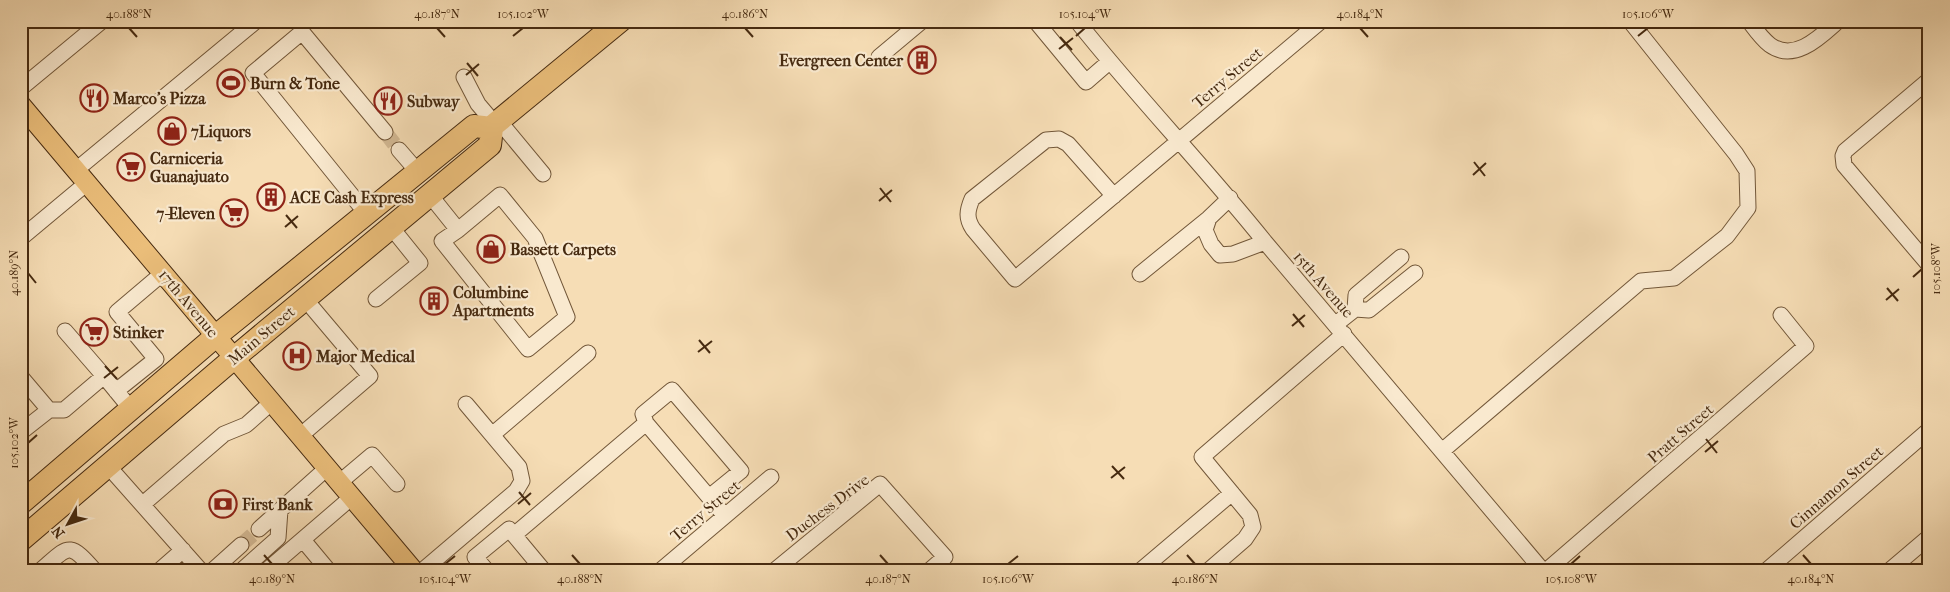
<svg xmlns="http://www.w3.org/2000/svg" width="1950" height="592" font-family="'IM FELL French Canon',serif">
	<rect width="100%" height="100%" fill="#f6ddb5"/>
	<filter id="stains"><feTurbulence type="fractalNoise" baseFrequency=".004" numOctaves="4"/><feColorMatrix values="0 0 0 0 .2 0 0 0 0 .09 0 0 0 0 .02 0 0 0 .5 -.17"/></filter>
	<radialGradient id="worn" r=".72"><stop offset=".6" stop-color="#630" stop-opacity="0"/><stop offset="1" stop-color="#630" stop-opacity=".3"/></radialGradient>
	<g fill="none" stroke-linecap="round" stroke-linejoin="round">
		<path stroke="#d3b994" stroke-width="15" stroke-dasharray="15 8" stroke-linecap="butt" d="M385,132L399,150
			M241,545L259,529"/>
		<g stroke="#725739" stroke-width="17">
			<path id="minor" d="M1041,21L1038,24L1086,82L1109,62
				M1077,21C1137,97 1205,167 1265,242L1543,571
				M1749,21C1755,29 1762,39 1770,45C1795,63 1821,36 1838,21
				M879,57L922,21
				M464,77L478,104L495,124
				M1929,80L1845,151L1843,156L1844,165L1929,265
				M21,88L102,21
				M499,121L543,174
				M399,150L418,172
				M76,170L256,21
				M430,195L458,230L500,195L535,238L567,317L528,349L442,241L458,230
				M1114,196L1068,144L1059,139L1046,140L972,199C967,211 966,218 973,229L1015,279L1321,21
				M1230,198L1209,218L1205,230L1211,244L1220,255L1233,254L1265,242
				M366,213L253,73L302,32L385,132
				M21,238L87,183
				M1140,274L1209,218
				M376,299L420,263L391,227
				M1355,309L1356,295L1401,257
				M1336,324L1355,309L1369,310L1415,273
				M65,331L104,376
				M21,377L49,410L21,432
				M116,391L156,359L117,312L163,273
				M49,410H64L104,376L131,409
				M646,423L643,414L672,390L741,471L709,497
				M492,435L588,353
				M300,436L370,376L305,299
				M1442,451L1641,281L1674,278L1727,236L1748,208L1747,171L1736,154L1630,21
				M108,466L201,571
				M340,482L372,455L397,484
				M143,504L224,434L246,425L272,402
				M259,529L327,468
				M303,540L328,570L327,571
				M40,571C69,546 68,540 95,571
				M159,571L183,550
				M212,571L241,545
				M241,571L278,538L280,510
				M266,571L352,497
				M422,571L516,491L522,481L519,467L466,404
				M487,571L475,557L509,529L514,535
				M544,571L514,535L646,423L725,516
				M660,571L771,477
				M774,571L880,484L945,557L929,571
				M1140,571L1232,493
				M1208,571L1245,539L1253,527L1250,515L1202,457L1344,334
				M1546,571L1806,346L1781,315
				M1766,571L1929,430
				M1889,571L1929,537"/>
		</g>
		<g stroke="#462a10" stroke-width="21">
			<path id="major" d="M21,105L414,571"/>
		</g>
		<g stroke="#462a10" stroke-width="24">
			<path id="highway" d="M21,503L216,336L474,126L492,128
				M21,540L234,358L490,145L492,128L495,124L620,21"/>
		</g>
		<use href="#minor" stroke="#f9e9cf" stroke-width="15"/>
		<use href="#major" stroke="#ebbe7a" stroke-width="19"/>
		<use href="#highway" stroke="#ebbe7a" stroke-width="22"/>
	</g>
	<path fill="none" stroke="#462a10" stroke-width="2" d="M129,28L137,37M437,28L445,37M745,28L753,37M1360,28L1368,37M513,36L523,28M1076,36L1085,28M1638,36L1648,28M1060,37L1072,50M1059,49L1073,38M467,63L478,76M466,75L479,64M1474,162L1485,176M1473,175L1486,163M880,188L891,202M879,201L892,190M286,215L297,228M285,227L298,216M28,273L36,283M1913,277L1922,269M1887,288L1898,301M1886,300L1899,289M1293,314L1304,327M1292,326L1305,315M699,340L710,353M698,352L712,341M105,366L117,379M104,378L118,367M1706,439L1717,453M28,443L37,435M1705,452L1718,441M1112,466L1124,479M1111,478L1125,467M519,492L530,505M518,504L531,493M264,555L272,564M572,555L580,564M880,555L888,564M1187,555L1195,564M1803,555L1811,564M445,564L455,556M1008,564L1018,556M1571,564L1580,556"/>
	<defs>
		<g id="building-ring" transform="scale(1.4375)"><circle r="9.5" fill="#f9e9cf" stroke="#8f2418" stroke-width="1.5"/><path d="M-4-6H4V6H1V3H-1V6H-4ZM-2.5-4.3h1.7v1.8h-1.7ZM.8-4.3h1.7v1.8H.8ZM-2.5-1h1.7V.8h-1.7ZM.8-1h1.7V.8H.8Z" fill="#8f2418"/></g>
		<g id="stadium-ring" transform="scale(1.4375)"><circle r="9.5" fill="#f9e9cf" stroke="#8f2418" stroke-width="1.5"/><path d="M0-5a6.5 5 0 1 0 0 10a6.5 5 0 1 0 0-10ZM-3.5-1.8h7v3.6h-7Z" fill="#8f2418"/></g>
		<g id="restaurant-ring" transform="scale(1.4375)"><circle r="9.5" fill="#f9e9cf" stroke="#8f2418" stroke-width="1.5"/><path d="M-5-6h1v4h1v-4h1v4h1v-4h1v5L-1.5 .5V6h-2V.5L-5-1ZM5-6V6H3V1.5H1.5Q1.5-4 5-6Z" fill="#8f2418"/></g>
		<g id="shop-ring" transform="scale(1.4375)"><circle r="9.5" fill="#f9e9cf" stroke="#8f2418" stroke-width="1.5"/><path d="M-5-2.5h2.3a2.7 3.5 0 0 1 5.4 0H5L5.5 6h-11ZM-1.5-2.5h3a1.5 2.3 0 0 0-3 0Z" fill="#8f2418"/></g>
		<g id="supermarket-ring" transform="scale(1.4375)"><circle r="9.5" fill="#f9e9cf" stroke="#8f2418" stroke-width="1.5"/><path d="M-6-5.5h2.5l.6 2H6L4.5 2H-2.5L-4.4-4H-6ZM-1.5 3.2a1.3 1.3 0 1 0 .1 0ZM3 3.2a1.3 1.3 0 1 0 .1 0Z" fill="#8f2418"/></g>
		<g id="hospital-ring" transform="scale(1.4375)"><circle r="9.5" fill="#f9e9cf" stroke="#8f2418" stroke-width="1.5"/><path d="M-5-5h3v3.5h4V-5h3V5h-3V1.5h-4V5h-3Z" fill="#8f2418"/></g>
		<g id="bank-ring" transform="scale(1.4375)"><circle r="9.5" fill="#f9e9cf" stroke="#8f2418" stroke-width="1.5"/><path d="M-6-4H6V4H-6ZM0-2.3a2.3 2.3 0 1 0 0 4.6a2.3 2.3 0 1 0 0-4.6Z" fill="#8f2418"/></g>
	</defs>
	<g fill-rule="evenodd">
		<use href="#building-ring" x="922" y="60"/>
		<use href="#stadium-ring" x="231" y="83"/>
		<use href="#restaurant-ring" x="94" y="98"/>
		<use href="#restaurant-ring" x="388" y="101"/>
		<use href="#shop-ring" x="172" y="131"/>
		<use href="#supermarket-ring" x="131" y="167"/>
		<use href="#building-ring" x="271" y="197"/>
		<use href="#supermarket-ring" x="234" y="213"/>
		<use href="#shop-ring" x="491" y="249"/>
		<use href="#building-ring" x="434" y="301"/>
		<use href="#supermarket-ring" x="94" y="332"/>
		<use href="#hospital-ring" x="297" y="356"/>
		<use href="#bank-ring" x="223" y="504"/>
	</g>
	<g text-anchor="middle" stroke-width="4.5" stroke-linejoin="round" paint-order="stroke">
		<g font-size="16" font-weight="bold" fill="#462a10" stroke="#f9e9cf" text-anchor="start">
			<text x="903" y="66" text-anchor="end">Evergreen Center</text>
			<text x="250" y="89">Burn &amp; Tone</text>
			<text x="113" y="104">Marco's Pizza</text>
			<text x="407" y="107">Subway</text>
			<text x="191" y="137">7Liquors</text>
			<text x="150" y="164">Carniceria<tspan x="150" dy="18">Guanajuato</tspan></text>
			<text x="290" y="203">ACE Cash Express</text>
			<text x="215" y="219" text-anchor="end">7-Eleven</text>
			<text x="510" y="255">Bassett Carpets</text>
			<text x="453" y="298">Columbine<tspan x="453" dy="18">Apartments</tspan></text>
			<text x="113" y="338">Stinker</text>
			<text x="316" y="362">Major Medical</text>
			<text x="242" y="510">First Bank</text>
		</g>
		<g font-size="16" fill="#462a10" stroke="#f9e9cf">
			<text transform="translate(1227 77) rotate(-40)" y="6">Terry Street</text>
			<text transform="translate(1324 284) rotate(49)" y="6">15th Avenue</text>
			<text transform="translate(189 303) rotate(50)" y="6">17th Avenue</text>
			<text transform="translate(261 335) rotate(-40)" y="6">Main Street</text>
			<text transform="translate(1680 433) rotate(-41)" y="6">Pratt Street</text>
			<text transform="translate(1836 487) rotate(-41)" y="6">Cinnamon Street</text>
			<text transform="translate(827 507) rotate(-37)" y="6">Duchess Drive</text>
			<text transform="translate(705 510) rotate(-40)" y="6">Terry Street</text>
		</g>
	</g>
	<rect width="1950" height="592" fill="none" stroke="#f6ddb5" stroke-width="55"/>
	<g transform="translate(68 524) rotate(230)" stroke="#f9e9cf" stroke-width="4" paint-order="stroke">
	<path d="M0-4L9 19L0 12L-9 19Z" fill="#462a10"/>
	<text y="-8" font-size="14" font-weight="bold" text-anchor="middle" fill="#462a10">N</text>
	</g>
	<rect x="28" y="28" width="1894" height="536" fill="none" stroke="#462a10" stroke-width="2"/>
	<g font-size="12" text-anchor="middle" fill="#462a10">
		<text x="129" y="18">40.188°N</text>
		<text x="437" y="18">40.187°N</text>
		<text x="523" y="18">105.102°W</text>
		<text x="745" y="18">40.186°N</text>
		<text x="1085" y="18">105.104°W</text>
		<text x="1360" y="18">40.184°N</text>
		<text x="1648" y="18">105.106°W</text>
		<text transform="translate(1936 269) rotate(-90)" y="4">105.108°W</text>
		<text transform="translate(14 273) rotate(-90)" y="4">40.189°N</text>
		<text transform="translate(14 443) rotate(-90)" y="4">105.102°W</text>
		<text x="272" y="583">40.189°N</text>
		<text x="445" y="583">105.104°W</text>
		<text x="580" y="583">40.188°N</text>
		<text x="888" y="583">40.187°N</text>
		<text x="1008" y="583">105.106°W</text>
		<text x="1195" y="583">40.186°N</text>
		<text x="1571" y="583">105.108°W</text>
		<text x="1811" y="583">40.184°N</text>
	</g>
	<rect width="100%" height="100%" filter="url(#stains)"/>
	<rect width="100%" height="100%" fill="url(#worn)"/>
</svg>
